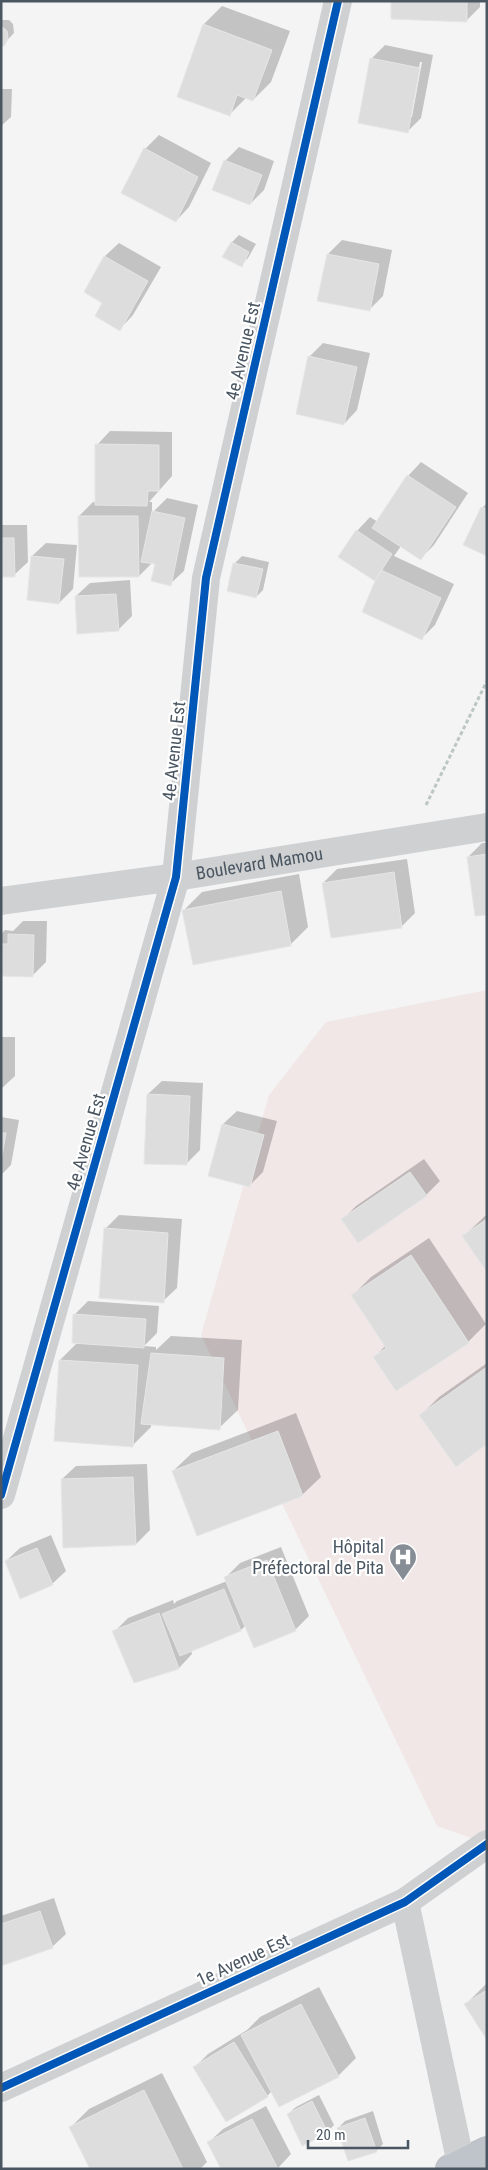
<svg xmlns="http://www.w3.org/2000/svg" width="488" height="2170" font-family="'Roboto Condensed',sans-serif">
	<rect width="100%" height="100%" fill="#f4f4f4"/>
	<path fill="#f1e7e6" d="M487,990V1832L477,1840L437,1826L201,1335L269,1095L326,1022Z"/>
	<path fill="#0003" fill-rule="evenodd" d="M393,1H480V7L466,21Z
		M222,6L290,31L271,82L253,100L247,97L229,115L204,24Z
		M1,20H9L13,24L14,33L2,46Z
		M385,45L433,55L421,118L408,131L371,59ZM420,62H422L412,117H410Z
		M1,89H12L11,117L1,126Z
		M159,135L211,163L189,207L176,221L145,149Z
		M239,147L274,161L264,190L250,204L225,161Z
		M239,235L256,244L248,258L241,265L224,256L232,242Z
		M342,240L392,250L383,296L369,310L319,300L328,254Z
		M119,243L161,267L133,315L120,329L104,302L85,291L105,256Z
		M323,343L370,353L357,410L344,424L309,357Z
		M110,431L172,432V476L149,502H152V513L167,498L198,505L184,571L170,584L156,563H152L139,576L79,516L93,502H96L97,445Z
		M421,462L468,493L434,545L420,559L401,546L394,556L454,584L435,625L421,639L376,580L357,531L370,517L378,522L408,476Z
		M487,503V554L465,544L483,507Z
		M1,525H27L28,562L14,575H1Z
		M46,543L77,545L73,589L59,603L32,556Z
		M242,556L269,562L263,590L256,597L235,563Z
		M130,580L132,616L118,630L76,596L90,583Z
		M482,843H487V914L468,857Z
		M407,859L415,913L401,927L323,883L337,869Z
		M299,874L308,927L290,945L184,910L202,892Z
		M23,921H47L46,962L32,976L1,974V934L5,930L13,931Z
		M1,1037H15V1076L1,1089Z
		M162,1081L203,1083L200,1150L186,1164L148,1094Z
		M237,1111L277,1121L263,1172L249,1186L223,1124Z
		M1,1117L19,1120L11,1165L1,1175Z
		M424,1159L440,1181L426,1195L358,1242L343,1219L356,1206Z
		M487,1214V1270L464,1236Z
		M119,1215L182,1219L177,1288L163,1301L105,1229Z
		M429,1238L486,1324L468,1342L375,1357L386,1345L353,1295L371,1277Z
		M88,1301L159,1306L157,1333L144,1346L156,1347V1350L171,1336L242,1340L238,1410L219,1428L151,1424V1427L133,1445L60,1360L78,1342L75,1314Z
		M487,1363V1443L421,1415L439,1397Z
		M296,1413L321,1477L302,1495L173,1471L192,1453Z
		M147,1464L150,1530L136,1544L62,1479L76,1466Z
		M51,1535L66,1571L52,1584L6,1561L20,1548Z
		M281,1547L309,1616L295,1630L246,1625L241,1630L191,1650L192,1654L179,1668L135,1682L114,1632L128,1618L173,1600L174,1604L177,1601L227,1581L226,1577L240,1563Z
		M54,1898L66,1934L52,1947L1,1964V1916Z
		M487,1983V2038L466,2004Z
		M319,1987L356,2058L338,2076L272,2091L267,2096L194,2068L208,2054L247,2030L260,2017Z
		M162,2073L207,2162L200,2169H92L71,2127L89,2109Z
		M319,2095L334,2125L327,2132L288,2114L296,2107Z
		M266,2106L291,2154L278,2168L209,2142L223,2129Z
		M373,2111L383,2144L376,2151L338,2128L345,2121Z"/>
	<path fill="#ddddde" stroke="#e5e6e7" d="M391,1H467V22L391,19Z
		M203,24L272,50L253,101L237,95L230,116L177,97Z
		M1,26L7,31L8,38L5,45L1,47Z
		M370,58L420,68L408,133L358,123Z
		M144,148L198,177L176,222L121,193Z
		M224,160L262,175L250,205L212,190Z
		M231,242L249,252L242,267L222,257Z
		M327,254L379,264L370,311L317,301Z
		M104,256L148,281L120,331L95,316L102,303L84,292Z
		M308,356L357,367L344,425L296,414Z
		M95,444L159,445V491H148L147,506L95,505Z
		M407,475L456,507L421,560L372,528Z
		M481,507L487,509V556L463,545Z
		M152,511L185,518L171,586L151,581L155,564L141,562Z
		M78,516H138L139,577H79Z
		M356,530L392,554L375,581L338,557Z
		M1,538H14L15,577H1Z
		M31,556L64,559L59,604L27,600Z
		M233,563L263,569L256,598L227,591Z
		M381,570L441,598L422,640L362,612L375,581Z
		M116,594L119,631L77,634L75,596Z
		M487,854V915L475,916L467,857Z
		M394,872L402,928L331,938L322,883Z
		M281,891L291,946L193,965L182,910Z
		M8,934L34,935L33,977L1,976V944H8Z
		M147,1094L190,1096L187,1165L144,1164Z
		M222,1124L264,1135L250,1187L208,1176Z
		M1,1133H6L1,1161Z
		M410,1172L427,1196L358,1243L341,1219Z
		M487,1219V1272L462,1236Z
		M104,1228L168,1233L164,1303L99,1298Z
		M411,1255L469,1343L396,1391L373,1357L386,1348L351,1295Z
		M73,1314L146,1319L144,1348L72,1343Z
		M151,1353L224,1358L220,1430L141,1424Z
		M59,1360L138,1365L133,1447L54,1441Z
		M487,1367V1444L456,1467L419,1415Z
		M278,1431L303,1496L197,1536L172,1471Z
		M133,1477L136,1545L63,1548L61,1479Z
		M37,1548L53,1585L20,1599L5,1561Z
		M267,1560L296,1631L254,1648L224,1577Z
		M224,1589L241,1631L180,1656L162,1614Z
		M159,1613L179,1669L134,1683L112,1631Z
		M40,1911L53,1948L1,1966V1924Z
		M487,1990V2040L464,2004Z
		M301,2004L339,2077L279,2107L241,2035Z
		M234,2042L268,2097L226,2122L193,2067Z
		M144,2090L183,2169H90L69,2127Z
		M312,2101L328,2133L302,2146L287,2114Z
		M365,2118L377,2152L348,2161L337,2128Z
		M252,2119L278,2169H221L207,2142Z"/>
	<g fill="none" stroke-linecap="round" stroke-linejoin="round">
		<g stroke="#b9bec3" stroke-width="30">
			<path id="highway" d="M450,2169L487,2151"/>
		</g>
		<path stroke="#bcc7c4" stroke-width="3" stroke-dasharray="4 2.5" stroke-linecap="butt" d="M426,805L487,681"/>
		<g stroke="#ced0d2" stroke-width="28">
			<path id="s1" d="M1,901L176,877L487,827"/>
			<path d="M1,1495L176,877L206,578L338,1"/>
			<path d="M405,1902L461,2164"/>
			<path d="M1,2088L405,1902L487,1844"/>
		</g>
		<use href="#highway" stroke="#bec4c9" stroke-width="28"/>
		<g stroke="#fff" stroke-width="11">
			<path id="cycleway" d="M1,1495L176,877L206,578L338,1
				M1,2088L405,1902L487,1844"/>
		</g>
		<use href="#cycleway" stroke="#0057b8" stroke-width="8"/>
	</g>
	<defs>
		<g id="hospital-pin" transform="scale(1.4375)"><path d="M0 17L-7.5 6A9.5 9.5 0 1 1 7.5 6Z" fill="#868d94" stroke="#fff"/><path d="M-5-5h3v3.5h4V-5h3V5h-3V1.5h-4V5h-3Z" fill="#fff"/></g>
	</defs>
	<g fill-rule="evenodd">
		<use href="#hospital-pin" x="403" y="1557"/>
	</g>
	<g text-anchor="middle" stroke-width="4.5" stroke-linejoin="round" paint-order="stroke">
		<g font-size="18" fill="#4a5661" stroke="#fff">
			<text transform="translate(243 351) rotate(-77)" y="6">4e Avenue Est</text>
			<text transform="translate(174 751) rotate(-84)" y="6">4e Avenue Est</text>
			<text dy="6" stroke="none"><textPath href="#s1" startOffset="261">Boulevard Mamou</textPath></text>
			<text transform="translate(86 1142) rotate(-74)" y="6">4e Avenue Est</text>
			<text transform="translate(243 1960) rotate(-25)" y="6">1e Avenue Est</text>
		</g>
		<g font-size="18" fill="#4a5661" stroke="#fff" text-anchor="end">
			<text x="384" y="1553">Hôpital<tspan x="384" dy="21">Préfectoral de Pita</tspan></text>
		</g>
	</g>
	<rect width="488" height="2170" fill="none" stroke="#4a5661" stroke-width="5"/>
	<path d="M308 2140v8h100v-8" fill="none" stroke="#4a5661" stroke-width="2.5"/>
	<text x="316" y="2140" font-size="15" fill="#4a5661" stroke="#ffffff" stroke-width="4" paint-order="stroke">20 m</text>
</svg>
